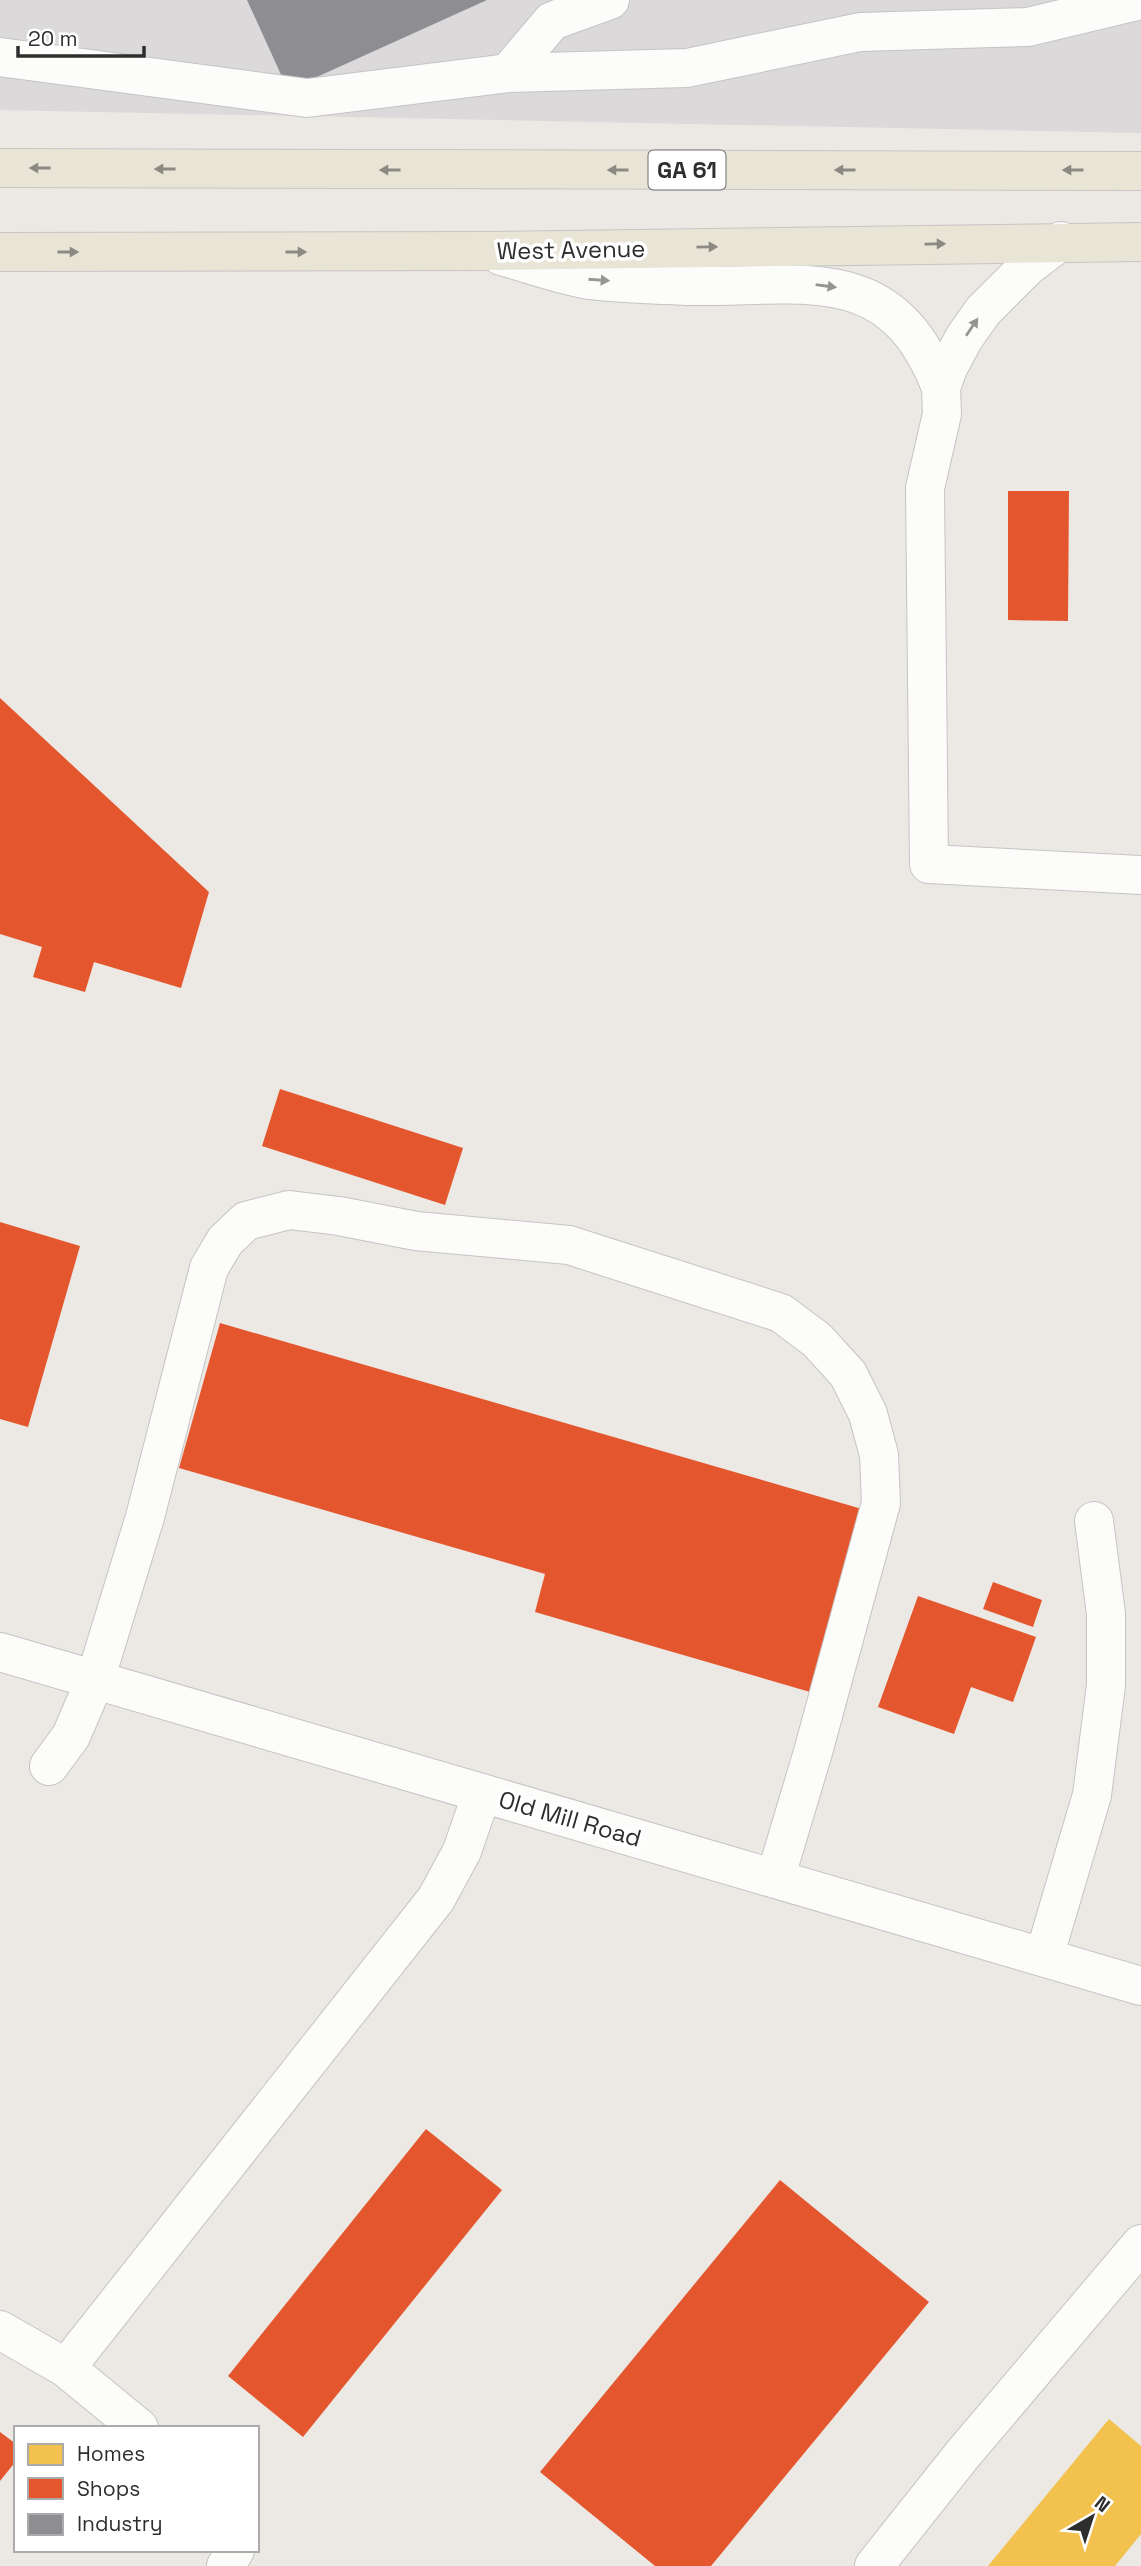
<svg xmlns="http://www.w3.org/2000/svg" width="1141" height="2566" font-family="'Space Grotesk',sans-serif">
	<rect width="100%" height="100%" fill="#ece8e4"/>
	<path fill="#dcd9db" d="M0,0H1141V133L0,110Z"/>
	<path fill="#f2c14e" d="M1109,2419L1141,2446V2534L1115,2566H988Z"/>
	<path fill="#e4572e" d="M1008,491H1069L1068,621L1008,620Z
		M0,698L209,892L181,988L94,962L85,992L33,977L42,947L0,934Z
		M280,1089L463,1148L445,1205L262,1146Z
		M0,1222L80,1246L28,1427L0,1419Z
		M220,1323L862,1509L810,1692L535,1612L545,1574L179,1468Z
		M993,1582L1042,1600L1033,1627L983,1609Z
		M918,1596L1036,1637L1013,1702L971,1687L954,1734L878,1707Z
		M426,2129L502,2190L303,2437L228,2376Z
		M780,2180L929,2302L711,2566H655L540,2472Z
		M0,2432L16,2444V2461L0,2481Z"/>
	<path fill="#8d8d92" d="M247,0H487L288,90Z"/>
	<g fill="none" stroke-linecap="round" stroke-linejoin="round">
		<g stroke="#c5c4c5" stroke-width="40">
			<path id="minor" d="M0,57L307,98L508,73L687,68L860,32L1028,27L1141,0
				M508,73L552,21L610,0
				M1061,241L1028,266L983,311L964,338L948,368L941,388L942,414L925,488L929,864L1141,875
				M501,256C530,264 560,275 589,280C622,284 657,285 690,286C802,288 891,258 941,388
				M0,1652L1141,1986
				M49,1766L71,1736L95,1680L145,1517L209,1268L225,1241L246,1221L289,1210L339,1216L416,1231L569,1245L781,1313L817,1340L848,1374L868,1414L879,1455L881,1503L813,1752L775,1879
				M1044,1957L1092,1795L1106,1685V1614L1094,1521
				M0,2330L66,2368L436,1899L462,1851L482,1793
				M66,2368L139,2428
				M226,2566L235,2550
				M874,2566L963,2454L1141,2244"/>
		</g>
		<g stroke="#c6c5c4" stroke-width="40">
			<path id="major" d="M0,168L1141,171
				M0,252L486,251L1141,242"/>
		</g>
		<use href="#minor" stroke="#fcfcfb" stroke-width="38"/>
		<use href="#major" stroke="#e8e4d6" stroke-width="38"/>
	</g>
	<defs><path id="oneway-solid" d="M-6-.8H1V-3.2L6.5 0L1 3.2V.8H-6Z" transform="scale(1.75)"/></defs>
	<g fill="#8b8982">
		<use href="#oneway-solid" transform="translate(40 168) rotate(-180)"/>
		<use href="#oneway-solid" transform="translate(165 169) rotate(-180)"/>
		<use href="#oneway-solid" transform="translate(390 170) rotate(-180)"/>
		<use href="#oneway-solid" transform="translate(618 170) rotate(-180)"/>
		<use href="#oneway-solid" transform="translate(845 170) rotate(-180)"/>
		<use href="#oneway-solid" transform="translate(1073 170) rotate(-180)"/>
		<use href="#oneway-solid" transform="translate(935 244) rotate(-1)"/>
		<use href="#oneway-solid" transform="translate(707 247) rotate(-1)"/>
		<use href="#oneway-solid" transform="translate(68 252)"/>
		<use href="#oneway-solid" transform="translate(296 252)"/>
	</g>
	<g fill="#959594">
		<use href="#oneway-solid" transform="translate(599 280) rotate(4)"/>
		<use href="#oneway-solid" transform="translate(826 286) rotate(8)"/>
		<use href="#oneway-solid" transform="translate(972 327) rotate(-56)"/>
	</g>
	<g text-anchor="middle" stroke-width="7" stroke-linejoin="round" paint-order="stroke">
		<rect fill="#fff" stroke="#6d6d6d" stroke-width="2" x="648.5" y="150.5" width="77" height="39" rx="5"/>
		<g font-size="23" font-weight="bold" fill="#2e2e2e">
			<text x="687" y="178">GA 61</text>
		</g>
		<g font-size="24" fill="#2e2e2e" stroke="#fff">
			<text transform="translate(571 250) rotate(-1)" y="8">West Avenue</text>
			<text transform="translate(570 1819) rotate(16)" y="8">Old Mill Road</text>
		</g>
	</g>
	<rect x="14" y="2426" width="245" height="126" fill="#ffffff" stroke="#ababab" stroke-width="2"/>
	<rect x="28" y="2444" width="35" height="21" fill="#f2c14e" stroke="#ababab" stroke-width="2"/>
	<text x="77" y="2461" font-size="21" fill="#2e2e2e">Homes</text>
	<rect x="28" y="2478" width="35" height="21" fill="#e4572e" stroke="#ababab" stroke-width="2"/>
	<text x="77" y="2496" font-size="21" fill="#2e2e2e">Shops</text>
	<rect x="28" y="2514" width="35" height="21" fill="#8d8d92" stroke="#ababab" stroke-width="2"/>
	<text x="77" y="2531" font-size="21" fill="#2e2e2e">Industry</text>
	<g transform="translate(1092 2517) rotate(39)" stroke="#ffffff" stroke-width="5" paint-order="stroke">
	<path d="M0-5L12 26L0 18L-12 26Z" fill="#2e2e2e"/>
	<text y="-10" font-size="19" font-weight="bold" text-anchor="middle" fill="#2e2e2e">N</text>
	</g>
	<path d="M18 46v10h126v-10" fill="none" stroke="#2e2e2e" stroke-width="3.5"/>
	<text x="28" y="46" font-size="21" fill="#2e2e2e" stroke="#ffffff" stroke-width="5" paint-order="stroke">20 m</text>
</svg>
